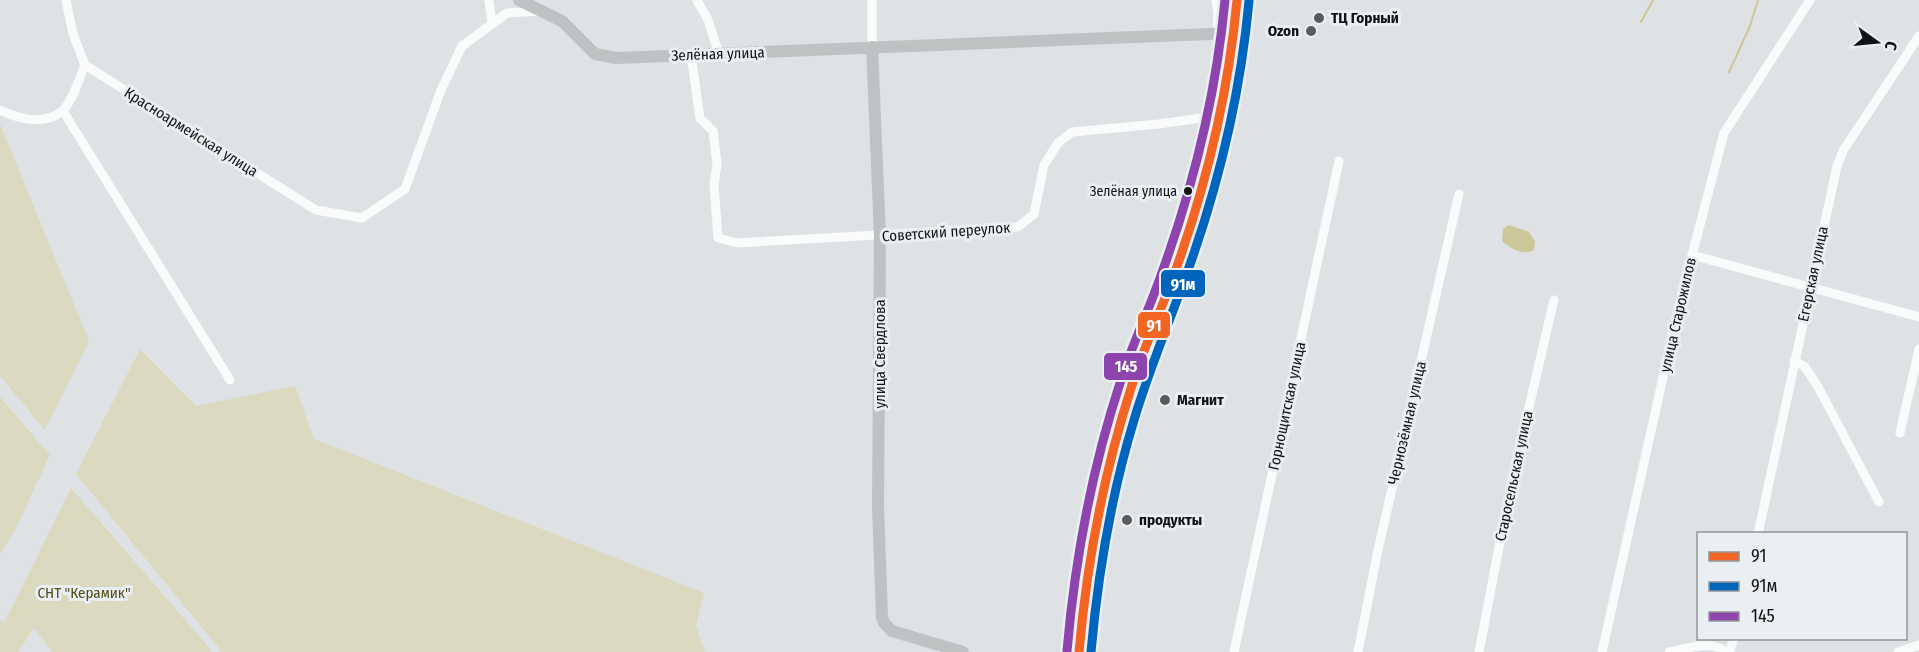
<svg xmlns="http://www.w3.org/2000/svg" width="1919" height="652" font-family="'Fira Sans Condensed',sans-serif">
	<rect width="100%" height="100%" fill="#dfe2e4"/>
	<path fill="#dbd9bf" d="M0,124L89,341L45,430L0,376Z
		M140,349L196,406L295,386L314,439L704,593L696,626L705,652H222L76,474Z
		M0,397L50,455L15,530L0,555Z
		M71,488L213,652H53L34,628L18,652H0V620L5,621Z"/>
	<path fill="#ccc798" d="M1509,225L1529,232L1535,241L1534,250C1522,256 1512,249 1502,241L1503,229Z"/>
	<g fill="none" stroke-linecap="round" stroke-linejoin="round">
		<path stroke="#ccc798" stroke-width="2" d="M1641,22L1653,0
			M1729,72L1750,26L1758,0"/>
		<path stroke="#fafbfb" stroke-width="9" d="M66,0L73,34L85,65L316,210L362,218L405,189L441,90L462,46L507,13L540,11
			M489,0L492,24
			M697,0L708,20L719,54
			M1216,0L1218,14L1217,34
			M872,47V0
			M691,55L700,118L713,131L717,164L714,185L718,238L737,243L1018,227L1034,214L1044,165L1058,143L1072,132L1159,124L1222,115
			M0,110C19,119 44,126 62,111C72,103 80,77 85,65
			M63,111L230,380
			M1692,255L1919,317
			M1794,360L1805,367L1817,385L1879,502
			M1900,433L1919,349
			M1758,534L1837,166L1844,149L1919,36
			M1234,652L1339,161
			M1358,652L1378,550L1459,194
			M1479,652L1511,484L1554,300
			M1602,652L1679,305L1724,133L1810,0
			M1669,652C1687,649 1711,639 1726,652
			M1729,652L1734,638
			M1898,652L1919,645"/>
		<path stroke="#bec2c3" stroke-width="12" d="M519,0L562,21L595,54L616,58L1235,33
			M872,47L880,236L878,506L882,618L884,623L892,631L963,652"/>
		<path stroke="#bac1c6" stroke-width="14" d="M1079,652C1085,562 1104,471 1132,385C1143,350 1158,317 1171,283C1204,191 1231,97 1237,0"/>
		<g stroke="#eaeff3" stroke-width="14">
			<path id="bus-1" d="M1079,652C1087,561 1104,472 1132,385C1143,350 1158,317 1171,283C1205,191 1228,97 1237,0"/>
		</g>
		<g stroke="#eaeff3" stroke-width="14">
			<path id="bus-2" d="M1091,652C1098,573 1111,496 1134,420C1151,363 1175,309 1194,253C1222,171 1241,88 1249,1"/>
		</g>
		<g stroke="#eaeff3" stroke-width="14">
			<path id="bus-3" d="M1067,651C1075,558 1092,468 1121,380C1132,345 1148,312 1160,278C1193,188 1216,96 1225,0"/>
		</g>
		<use href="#bus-1" stroke="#f26522" stroke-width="9"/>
		<use href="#bus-2" stroke="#0065bd" stroke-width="9"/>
		<use href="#bus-3" stroke="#8e44ad" stroke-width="9"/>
	</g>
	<g fill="#595b5d" stroke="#eaeff3" stroke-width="2">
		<circle cx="1319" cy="18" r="6"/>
		<circle cx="1311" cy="31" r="6"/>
		<circle cx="1165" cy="400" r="6"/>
		<circle cx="1127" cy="520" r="6"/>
	</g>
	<circle fill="#111314" stroke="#eaeff3" stroke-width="2" cx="1188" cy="191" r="5"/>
	<g text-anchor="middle" stroke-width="6" stroke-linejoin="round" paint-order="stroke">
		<g font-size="14" fill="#111314" stroke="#eaeff3" text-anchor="end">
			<text x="1177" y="196">Зелёная улица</text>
		</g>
		<g font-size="15" font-weight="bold" fill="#111314" stroke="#eaeff3" text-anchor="start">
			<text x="1331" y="23">ТЦ Горный</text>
			<text x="1299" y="36" text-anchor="end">Ozon</text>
			<text x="1177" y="405">Магнит</text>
			<text x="1139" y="525">продукты</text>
		</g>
		<g font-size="15" fill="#111314" stroke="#eaeff3">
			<text transform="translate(718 54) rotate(-2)" y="5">Зелёная улица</text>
			<text transform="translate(191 132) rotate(32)" y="5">Красноармейская улица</text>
			<text transform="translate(946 232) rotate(-4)" y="5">Советский переулок</text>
			<text transform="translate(1813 274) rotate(-78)" y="5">Егерская улица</text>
			<text transform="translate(1678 315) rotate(-77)" y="5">улица Старожилов</text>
			<text transform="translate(880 354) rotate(-90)" y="5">улица Свердлова</text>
			<text transform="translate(1287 406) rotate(-78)" y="5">Горнощитская улица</text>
			<text transform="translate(1407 423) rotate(-77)" y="5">Чернозёмная улица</text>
			<text transform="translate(1514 476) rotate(-78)" y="5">Старосельская улица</text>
		</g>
		<g font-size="15" fill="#544d1a" stroke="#eaeff3">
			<text x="84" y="598">СНТ "Керамик"</text>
		</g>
	</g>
	<g stroke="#eaeff3" stroke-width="2">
		<rect x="1160" y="269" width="46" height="29" rx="6" fill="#0065bd"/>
		<rect x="1137" y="311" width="34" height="28" rx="6" fill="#f26522"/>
		<rect x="1103" y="352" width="45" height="29" rx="6" fill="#8e44ad"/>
	</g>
	<g font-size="16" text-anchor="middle" font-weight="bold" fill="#fff">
		<text x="1183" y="290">91м</text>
		<text x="1154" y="331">91</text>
		<text x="1126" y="372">145</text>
	</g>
	<rect x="1697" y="532" width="210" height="108" fill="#eaeff3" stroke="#93979a" stroke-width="1.5"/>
	<rect x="1709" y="552" width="30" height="9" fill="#f26522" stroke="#93979a" stroke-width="1.5"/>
	<text x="1751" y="562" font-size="18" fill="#111314">91</text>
	<rect x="1709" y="582" width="30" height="9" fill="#0065bd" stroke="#93979a" stroke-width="1.5"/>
	<text x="1751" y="592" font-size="18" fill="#111314">91м</text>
	<rect x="1709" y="612" width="30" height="9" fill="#8e44ad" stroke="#93979a" stroke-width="1.5"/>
	<text x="1751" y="622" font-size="18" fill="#111314">145</text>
	<g transform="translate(1877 42) rotate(105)" stroke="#eaeff3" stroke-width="4.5" paint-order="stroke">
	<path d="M0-4.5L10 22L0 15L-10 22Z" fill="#111314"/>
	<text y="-9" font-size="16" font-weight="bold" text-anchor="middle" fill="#111314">С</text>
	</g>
</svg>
